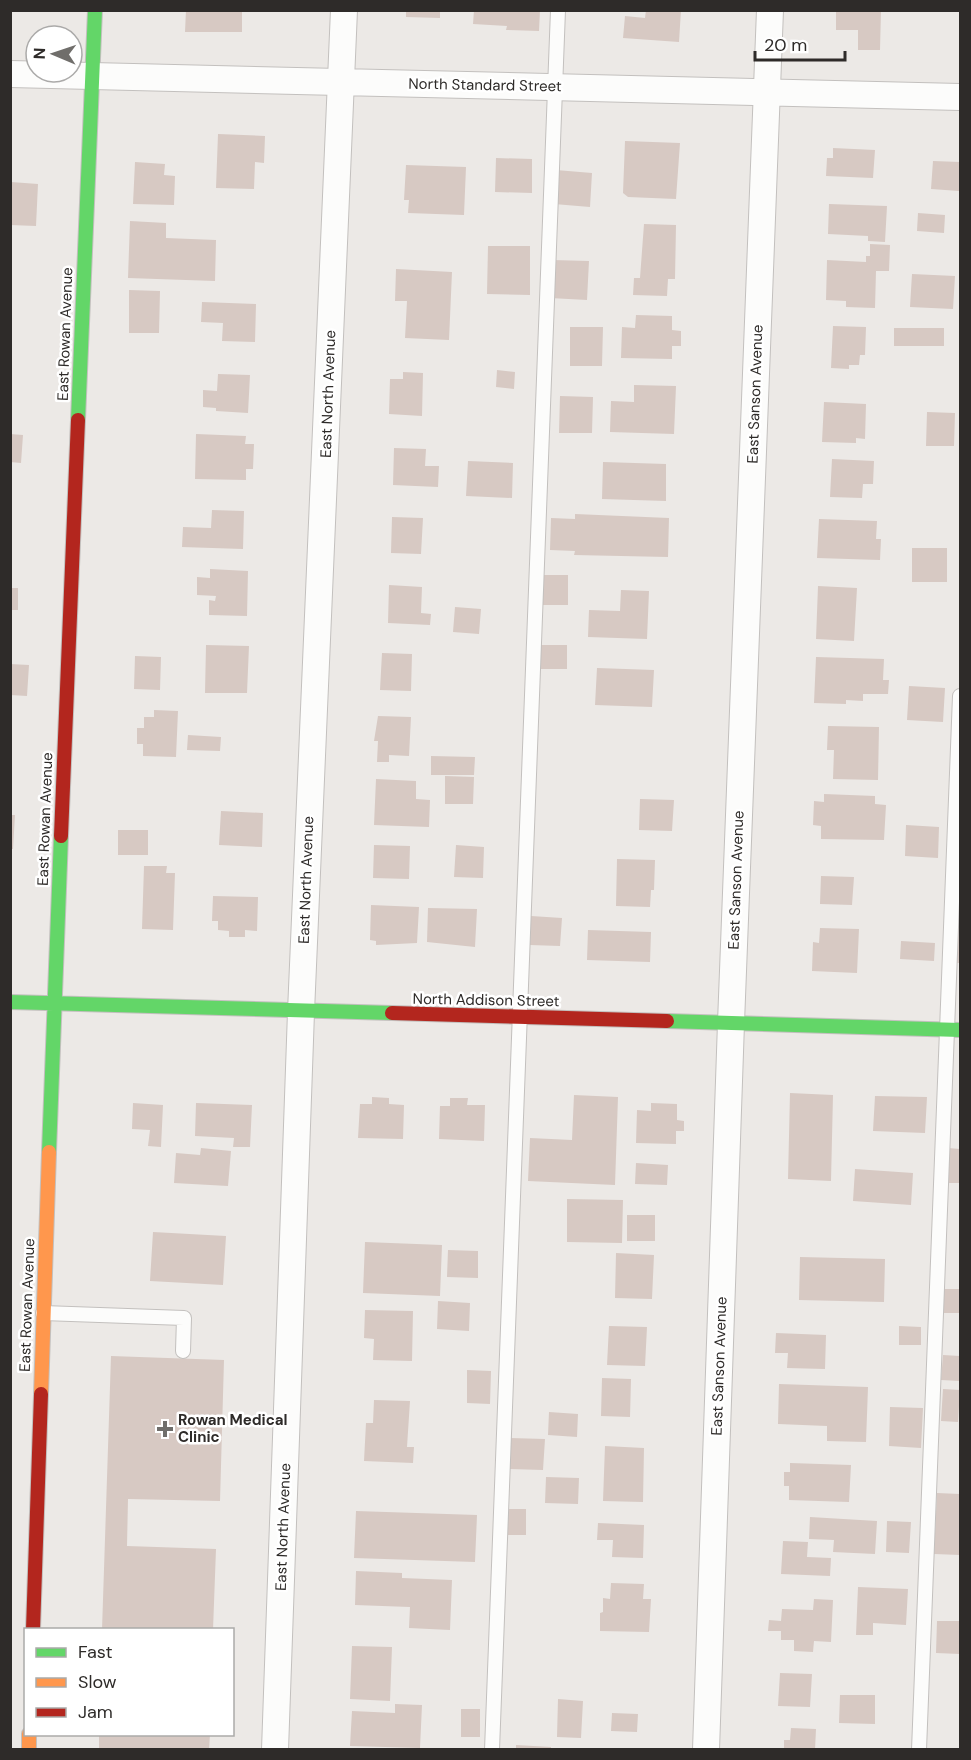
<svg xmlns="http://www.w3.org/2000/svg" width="971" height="1760" font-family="'DM Sans',sans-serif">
	<rect width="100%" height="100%" fill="#ece9e6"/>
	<path fill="#d7c9c3" d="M186,10H242V32H185Z
		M406,10H440V18L406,17Z
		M474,10H540L539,31L506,30L507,26L473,24Z
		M646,10H681L679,42L623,38L625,16L645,18Z
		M836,10H881L880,50H858V30H836Z
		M218,134L265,136L264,163L255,162L254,189L216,188Z
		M625,141L680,143L676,199L628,197L623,193Z
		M833,148L875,150L873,178L826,176L827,158H833Z
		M496,158L532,159V193L495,192Z
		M933,161L960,162L959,191L931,189Z
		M135,162L165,164L164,175L175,176L174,205L133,204Z
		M406,165L466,167L464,215L408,213L409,200H404Z
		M556,170L592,173L590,207L554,204Z
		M11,182L38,184L36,226L10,225Z
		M829,204L887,206L885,242L868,241V236L828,234Z
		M918,213L945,215L944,233L917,231Z
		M130,221L166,223V238L216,240L215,281L128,278Z
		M644,224L676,225L675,279H668L667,296L633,295L634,278H640Z
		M870,244L890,245L889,271H876L875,308L846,307V301L826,300L827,260L866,262V256H870Z
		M488,246H530V295L487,294Z
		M552,260L589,261L587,300L550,298Z
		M396,269L452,272L449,340L405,338L407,301H395Z
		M912,274L955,276L953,309L910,307Z
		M129,290L160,291L159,333H129Z
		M202,302L256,304L255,342L222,341L223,323L201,322Z
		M636,315L672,316V330L681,331V346H672V359L621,358L622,327L635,328Z
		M833,326L866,327L865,355H860L859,365H849V369L831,368Z
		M570,327H603L602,366H570Z
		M894,328H944V346H894Z
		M497,370L515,372L514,389L496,387Z
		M403,372L423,373L422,416L389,414L390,379H403Z
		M218,374L250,375L248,413L216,411V408L203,407V390L217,391Z
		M634,385L676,386L674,434L610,432L611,401L634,402Z
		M560,396L593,397L592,433H559Z
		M824,402L866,404L865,439L856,438V443L822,442Z
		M927,412L955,413L954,446H926Z
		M10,434L23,435L21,463L10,462Z
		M196,434L246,436L245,444H254L253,469H246V480L195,479Z
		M394,448L426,449L425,466H439L438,487L393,485Z
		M832,459L874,461L873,484H863L862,498L830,497Z
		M468,461L513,463L512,498L466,496Z
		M603,462L666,464V501L602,499Z
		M212,510L244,511L243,549L182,547L183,527L211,528Z
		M575,514L669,518L668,557L574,555L575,551L550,550L551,518L575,519Z
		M392,517L423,518L421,554L391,553Z
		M819,519L877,521L876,539H881L880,560L817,558Z
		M912,548H947V582H912Z
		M210,569L248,571L247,616L209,615V600L215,601L216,596L197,595V577L210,578Z
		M540,575H568V605H539Z
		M389,585L422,587L421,613L431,614L430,625L388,623Z
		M818,586L857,588L854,641L816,639Z
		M10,588H18V610H10Z
		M621,590L649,591L647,639L588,637L589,610L620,611Z
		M455,607L481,609L479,634L453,632Z
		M206,645L249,646L247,693H205Z
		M539,645H567V669H540Z
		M382,653L412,654L411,691L380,690Z
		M135,656L161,657L160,690L134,689Z
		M816,657L884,659L883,680H889L888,694H863V701L846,700V704L814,703Z
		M10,664L29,665L27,696L10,695Z
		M597,668L654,670L652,707L595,705Z
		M909,686L945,688L943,722L907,720Z
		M154,710L178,711L176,757L143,756V744H137V728H144V717H154Z
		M378,716L411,717L409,756L389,755V762H377L378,741H374Z
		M828,726L879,727L878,780L833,779L834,750H827Z
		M188,735L221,737L220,751L187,750Z
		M431,756L475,757L474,775H431Z
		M445,776L474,777L473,804H445Z
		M376,779L416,781V799L430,800L429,827L374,825Z
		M824,794L875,796V804L886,805L884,840L821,839V826L813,825L814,801L824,802Z
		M640,799L674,800L672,831L639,830Z
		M221,811L263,813L262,847L219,845Z
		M10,815H15L13,849H10Z
		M906,825L939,827L938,858L905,856Z
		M118,830H148V855H118Z
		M374,845L410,846L409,879L373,878Z
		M456,845L484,847L483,878L454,877Z
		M617,859L655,860L654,890H651L650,907L616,906Z
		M144,866H167L166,873H175L173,930L142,929Z
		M821,876L854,877L852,905L820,904Z
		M213,896L258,897L257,931L245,930V937H229V931L218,930V921H212Z
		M371,905L419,907L417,943L376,945V941L370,940Z
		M428,908L477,909L475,947L427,942Z
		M531,916L562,918L560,946L530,945Z
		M820,928L859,929L857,973L812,971L813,942L819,943Z
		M957,928H960V963H956Z
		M588,930L651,932L650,962L587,960Z
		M901,941L935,943L934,961L900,959Z
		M790,1093L833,1095L831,1181L788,1179Z
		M574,1095L618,1097L615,1185L528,1181L530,1138L572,1140Z
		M875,1096L927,1097L925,1133L873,1131Z
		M372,1097L389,1098V1104L404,1105L403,1139L358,1138L360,1104H372Z
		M450,1098H468L467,1105H485L484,1141L439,1139L440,1106H450Z
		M133,1103L163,1105L161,1147L148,1146L150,1130L132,1129Z
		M196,1103L252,1105L250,1147H233L234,1138L195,1136Z
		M651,1103L677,1104V1120L684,1121V1131H676V1144L636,1143L637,1110L651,1111Z
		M201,1148L231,1151L228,1186L174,1183L176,1153L200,1155Z
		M948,1148L960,1149V1183H948Z
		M636,1163L668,1165L667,1185L635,1184Z
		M855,1169L913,1173L911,1205L853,1201Z
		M567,1199L623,1200L622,1243L567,1242Z
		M627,1215H655V1241H627Z
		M153,1232L226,1236L223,1285L150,1281Z
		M365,1242L442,1245L440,1296L363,1293Z
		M448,1250L478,1251V1278L447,1277Z
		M616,1253L654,1255L652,1299L615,1298Z
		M800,1257L885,1259L884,1302L799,1300Z
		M944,1289H960V1313H943Z
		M438,1301L470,1303L469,1331L437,1329Z
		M365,1310L413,1311L412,1361L373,1360L374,1339L364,1338Z
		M609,1326L647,1327L645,1366L607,1365Z
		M899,1326L921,1327V1345H899Z
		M776,1333L826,1335L825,1369L787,1368L788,1353H775Z
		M943,1355L960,1356V1381L941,1380Z
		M111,1356L224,1360L220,1501L128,1499L127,1546L216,1549L213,1630H102Z
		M467,1370L491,1371L490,1404L467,1403Z
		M602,1378L631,1379L630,1417L601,1416Z
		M779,1384L868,1387L866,1442L827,1441V1426L778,1424Z
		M943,1389L960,1390L958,1422L941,1421Z
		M374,1400L410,1401L407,1447H414L413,1463L364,1461L366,1423H373Z
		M890,1407L923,1408L921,1448L889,1446Z
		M549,1412L578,1414L577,1437L548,1435Z
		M510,1438L545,1439L543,1470L509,1469Z
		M605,1446L644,1448L643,1502L603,1501Z
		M790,1463L851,1465L849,1502L789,1500V1486H784V1472H790Z
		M546,1477L579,1478L578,1504L545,1503Z
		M937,1493L960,1494V1555L934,1554Z
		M508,1509H526V1535H508Z
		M356,1511L477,1515L475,1562L354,1558Z
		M810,1517L877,1521L875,1554L833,1552L834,1540L809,1539Z
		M887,1521L911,1522L909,1553L886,1552Z
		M598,1523L644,1525L643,1558L612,1557L613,1540H597Z
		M783,1541L808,1542L807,1557L831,1558L830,1576L781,1574Z
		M356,1571L402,1573V1578L452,1580L450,1630L409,1628L410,1607L355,1605Z
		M611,1583L644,1584L643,1599H651L649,1632L600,1631V1613L603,1612V1598L610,1599Z
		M858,1587L908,1589L906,1625L873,1623V1635H856Z
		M814,1599L833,1600L831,1642L814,1641L813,1652L794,1651V1640H781V1631H768L769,1620L781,1621L782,1609L813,1610Z
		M937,1621H960V1654L936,1653Z
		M352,1646L392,1647L390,1701L350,1699Z
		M780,1673L812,1674L810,1707L778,1706Z
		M840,1695H875V1724L839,1723Z
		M558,1699L583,1701L581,1738L557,1737Z
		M395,1704L422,1705L420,1748L350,1746L352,1711L395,1713Z
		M461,1709H480V1737H461Z
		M612,1713L638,1714L637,1732L611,1731Z
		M791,1728L816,1729L815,1750H784V1740H790Z
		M99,1734H210L209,1750H99Z
		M516,1745L551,1747V1750H516Z"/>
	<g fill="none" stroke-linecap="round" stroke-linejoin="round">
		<g stroke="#c3c0be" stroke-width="16">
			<path id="lane" d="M43,1313L184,1318L183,1351
				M492,1750L558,10
				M919,1750L960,696"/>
		</g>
		<g stroke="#c3c0be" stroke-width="28">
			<path id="street" d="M10,74L960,97
				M275,1750L301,1012L344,10
				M706,1750L731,1023L770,10"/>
		</g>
		<g stroke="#c3c0be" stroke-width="16">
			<path id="fast" d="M78,420L95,10
				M10,1002L392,1013
				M667,1021L960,1030
				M49,1152L61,836"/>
		</g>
		<g stroke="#c3c0be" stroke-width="16">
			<path id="slow" d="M41,1394L49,1152
				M29,1734V1750"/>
		</g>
		<g stroke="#c3c0be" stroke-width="16">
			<path id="jam" d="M61,836L78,420
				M392,1013L667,1021
				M33,1630L41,1394"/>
		</g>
		<use href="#lane" stroke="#fcfcfb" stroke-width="14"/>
		<use href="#street" stroke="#fcfcfb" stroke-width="26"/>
		<use href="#fast" stroke="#63d668" stroke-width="14"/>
		<use href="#slow" stroke="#ff974d" stroke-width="14"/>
		<use href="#jam" stroke="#b3261e" stroke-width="14"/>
	</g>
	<path fill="#706e6b" stroke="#fff" stroke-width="2" d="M162 1420h6v6h6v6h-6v6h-6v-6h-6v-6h6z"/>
	<g text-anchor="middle" stroke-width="5" stroke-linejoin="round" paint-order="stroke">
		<g font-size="15" fill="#2e2b29" stroke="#fff">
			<text transform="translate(485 85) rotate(1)" y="5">North Standard Street</text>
			<text transform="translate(65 334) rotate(-88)" y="5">East Rowan Avenue</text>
			<text transform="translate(328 394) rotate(-88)" y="5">East North Avenue</text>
			<text transform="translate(755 394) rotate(-88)" y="5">East Sanson Avenue</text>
			<text transform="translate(45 819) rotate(-88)" y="5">East Rowan Avenue</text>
			<text transform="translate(306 880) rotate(-88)" y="5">East North Avenue</text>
			<text transform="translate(736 880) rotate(-88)" y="5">East Sanson Avenue</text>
			<text transform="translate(486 1000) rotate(1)" y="5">North Addison Street</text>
			<text transform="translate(27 1305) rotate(-88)" y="5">East Rowan Avenue</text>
			<text transform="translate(719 1366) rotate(-88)" y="5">East Sanson Avenue</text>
			<text transform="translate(283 1527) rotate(-88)" y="5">East North Avenue</text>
		</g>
		<g font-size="15" font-weight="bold" fill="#2e2b29" stroke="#fff" text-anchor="start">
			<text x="178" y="1425">Rowan Medical<tspan x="178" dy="17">Clinic</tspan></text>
		</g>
	</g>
	<rect width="971" height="1760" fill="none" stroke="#2e2b29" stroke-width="24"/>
	<rect x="24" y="1628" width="210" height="108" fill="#ffffff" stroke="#abaaa9" stroke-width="1.5"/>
	<rect x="36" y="1648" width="30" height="9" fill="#63d668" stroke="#abaaa9" stroke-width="1.5"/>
	<text x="78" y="1658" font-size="18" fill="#2e2b29">Fast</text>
	<rect x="36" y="1678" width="30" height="9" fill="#ff974d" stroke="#abaaa9" stroke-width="1.5"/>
	<text x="78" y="1688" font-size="18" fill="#2e2b29">Slow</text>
	<rect x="36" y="1708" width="30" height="9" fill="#b3261e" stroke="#abaaa9" stroke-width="1.5"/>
	<text x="78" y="1718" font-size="18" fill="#2e2b29">Jam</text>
	<g transform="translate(54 54) rotate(272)"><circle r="28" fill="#ffffff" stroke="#abaaa9" stroke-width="1.5"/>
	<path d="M0-4.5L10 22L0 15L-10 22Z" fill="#706e6b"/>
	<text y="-9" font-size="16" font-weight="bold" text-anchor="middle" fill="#2e2b29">N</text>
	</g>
	<path d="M755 51v9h90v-9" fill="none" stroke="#2e2b29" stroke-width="3"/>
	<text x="764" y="51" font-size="18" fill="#2e2b29" stroke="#ffffff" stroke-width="4.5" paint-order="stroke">20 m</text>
</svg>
